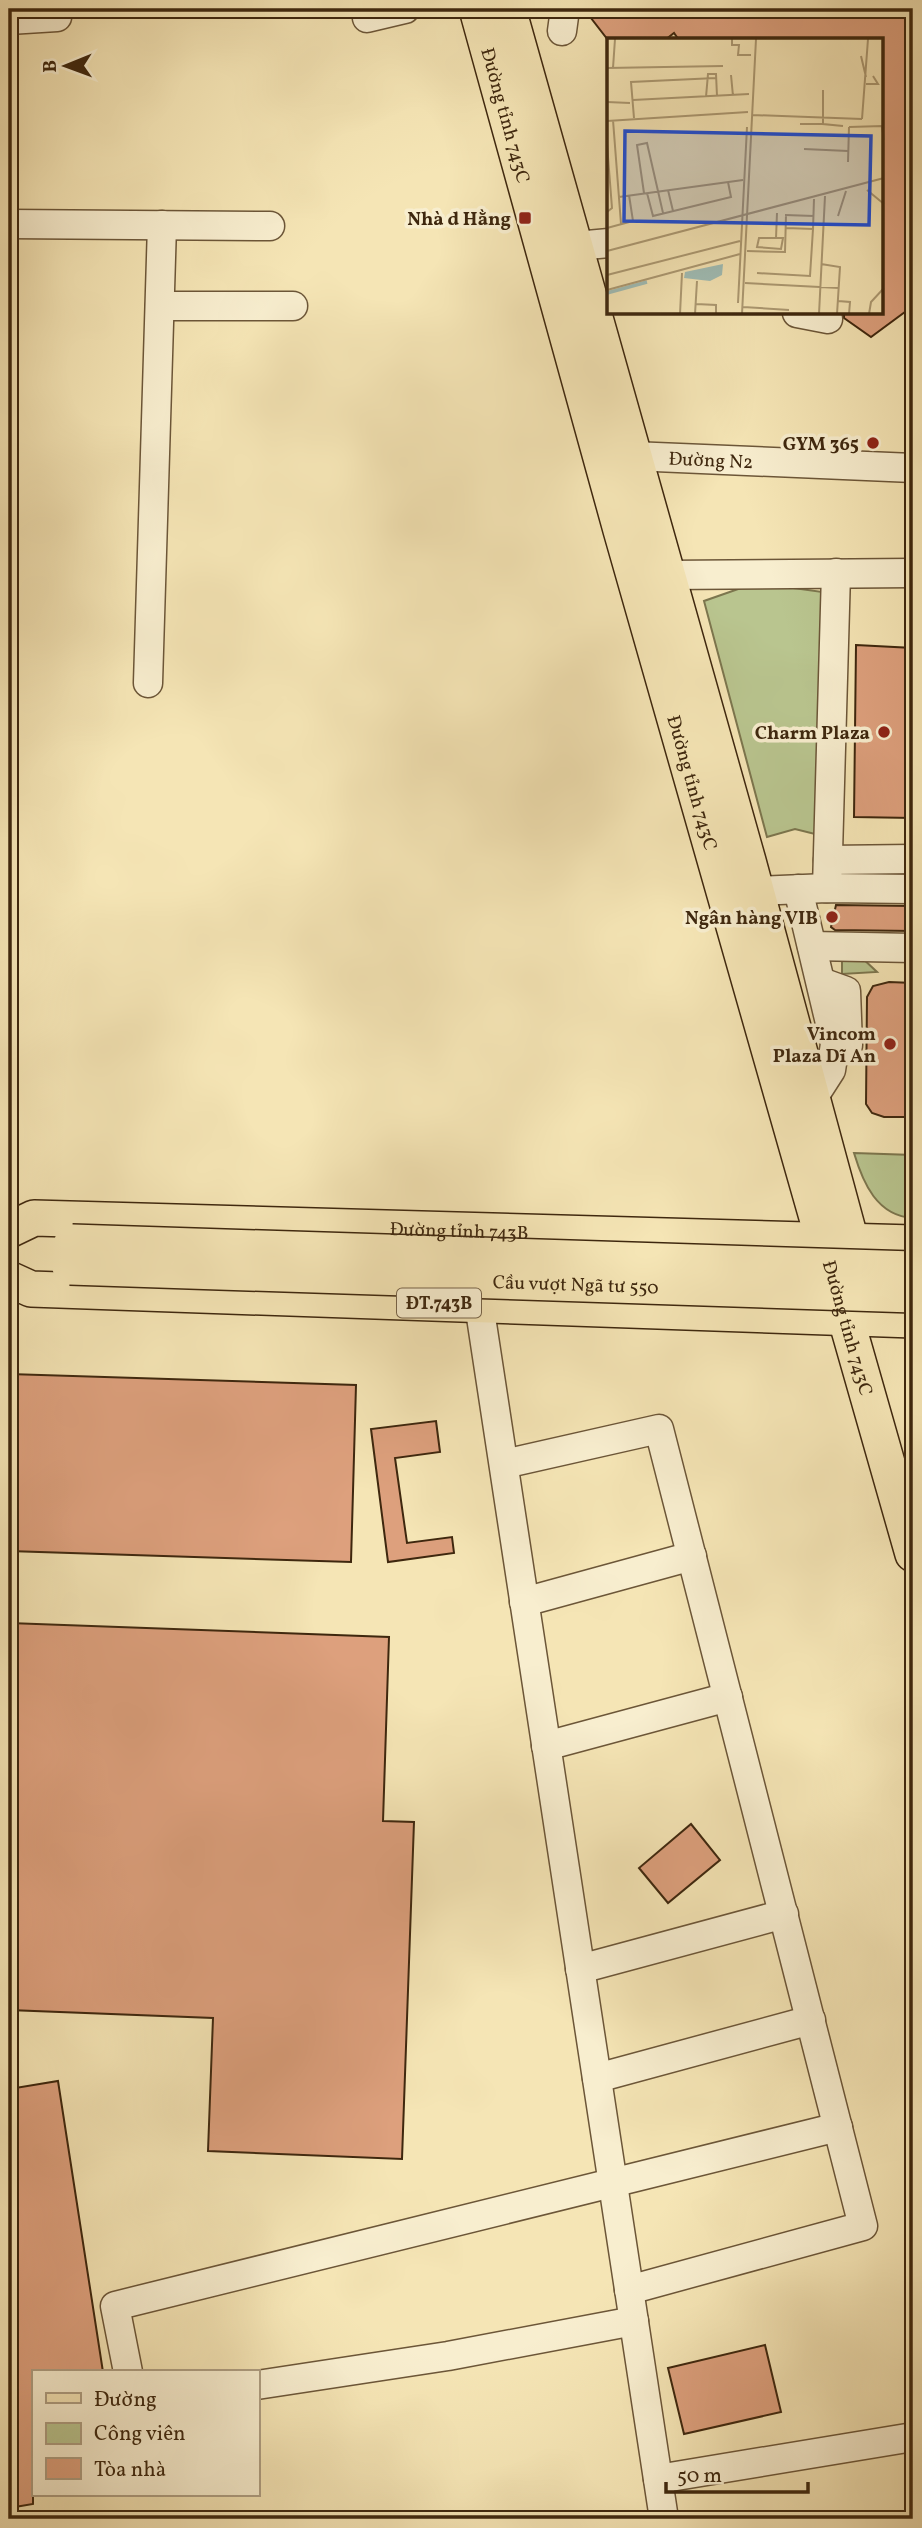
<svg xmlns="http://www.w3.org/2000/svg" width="922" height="2528" font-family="Vollkorn,serif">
	<rect width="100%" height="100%" fill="#f5e5b5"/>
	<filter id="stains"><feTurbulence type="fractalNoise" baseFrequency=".00286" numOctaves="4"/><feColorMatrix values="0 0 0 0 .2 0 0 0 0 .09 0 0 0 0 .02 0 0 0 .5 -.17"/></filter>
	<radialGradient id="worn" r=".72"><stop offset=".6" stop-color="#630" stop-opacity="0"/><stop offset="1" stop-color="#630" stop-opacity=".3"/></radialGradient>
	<path fill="#b9c58f" stroke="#7c764e" stroke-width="2" d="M786,587L830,593L819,835L795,829L767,837L704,601L741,588Z
		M859,955L877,972L842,974V956Z
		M854,1153L913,1155V1218C877,1216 863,1183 854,1153Z"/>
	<path fill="#dda07d" stroke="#3e270e" stroke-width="2" d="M584,9H913V306L871,337L844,318V313H882V40H679L674,33L665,40H608Z
		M856,645L913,648V818L854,817Z
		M836,905L913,906V931L835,930L831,927Z
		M889,982L913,983V1117H884L872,1113L866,1104L867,997L873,986Z
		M9,1374L356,1385L351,1562L9,1551Z
		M436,1421L440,1452L395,1458L407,1543L452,1537L454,1553L388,1562L371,1429Z
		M9,1623L389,1637L383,1821L414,1822L402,2159L208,2151L213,2018L9,2010Z
		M691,1824L720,1860L668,1903L639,1868Z
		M58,2081L103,2372H33V2504L9,2508V2089Z
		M765,2345L781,2412L684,2434L668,2368Z"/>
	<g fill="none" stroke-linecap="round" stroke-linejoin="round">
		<g stroke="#6c5638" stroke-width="31">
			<g id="minor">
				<path d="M367,18L405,9"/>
				<path d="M9,20L57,17"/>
				<path d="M562,31L565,9"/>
				<path d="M9,224L270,226"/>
				<path d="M576,246L609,243"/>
				<path d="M160,306H293"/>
				<path d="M797,313L828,319"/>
				<path id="s1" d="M632,456L913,468"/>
				<path d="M667,575L913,573"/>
				<path d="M148,683L162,225"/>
				<path d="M828,860L913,859"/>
				<path d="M827,888L836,573"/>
				<path d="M798,889L835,1044L831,1070L813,1098"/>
				<path d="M756,891L827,888L913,889"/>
				<path d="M812,946L913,948"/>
				<path d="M821,982L846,991L848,1045"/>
				<path d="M479,1304L664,2519"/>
				<path d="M504,1464L659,1429L863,2226L629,2290"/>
				<path d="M524,1602L692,1556"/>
				<path d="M546,1746L728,1697"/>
				<path d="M580,1969L784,1914"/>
				<path d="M597,2078L811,2020"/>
				<path d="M128,2372L115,2306L838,2127"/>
				<path d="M257,2385L448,2356L634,2321"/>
				<path d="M658,2479L913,2437"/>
			</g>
		</g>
		<g stroke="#3e270e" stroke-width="38">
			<g id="major">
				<path id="s2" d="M477,9L621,530L913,1554"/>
				<path d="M508,9L748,861L866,1297"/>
				<path id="s3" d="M9,1230L34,1218L913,1243"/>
				<path d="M9,1279L31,1289L913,1320"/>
			</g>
		</g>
		<use href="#minor" stroke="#f8eecf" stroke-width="28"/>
		<use href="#major" stroke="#f5e5b5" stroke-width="35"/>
		<g stroke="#3e270e" stroke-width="38" stroke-linecap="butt">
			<g id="major-bridge">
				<path d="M72,1242L913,1269"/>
				<path id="s4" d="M70,1267L913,1295"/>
			</g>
		</g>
		<use href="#major-bridge" stroke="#f5e5b5" stroke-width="35"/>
	</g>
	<g fill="#8f2418" stroke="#f8eecf" stroke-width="2.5">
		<rect x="518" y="211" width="14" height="14" rx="3.5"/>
		<circle cx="873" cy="443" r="7"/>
		<circle cx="884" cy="732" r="7"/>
		<circle cx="832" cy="917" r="7"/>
		<circle cx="890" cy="1044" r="7"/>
	</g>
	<g text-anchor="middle" stroke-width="7" stroke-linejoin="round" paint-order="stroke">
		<rect fill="#f8eecf" stroke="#766348" stroke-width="2" x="397" y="1288.5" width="84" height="29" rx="5"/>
		<g font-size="18" font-weight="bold" fill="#3e270e">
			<text x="439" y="1309">ĐT.743B</text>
		</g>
		<g font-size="19" fill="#3e270e" stroke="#f8eecf">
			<text dy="7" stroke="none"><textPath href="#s2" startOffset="110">Đường tỉnh 743C</textPath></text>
			<text dy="7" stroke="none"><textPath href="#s1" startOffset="79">Đường N2</textPath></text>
			<text dy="7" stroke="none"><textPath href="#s2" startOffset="803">Đường tỉnh 743C</textPath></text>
			<text dy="7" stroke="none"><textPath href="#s3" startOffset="453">Đường tỉnh 743B</textPath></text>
			<text dy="7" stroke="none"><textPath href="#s4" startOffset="506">Cầu vượt Ngã tư 550</textPath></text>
			<text dy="7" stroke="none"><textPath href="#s2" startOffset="1370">Đường tỉnh 743C</textPath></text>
		</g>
		<g font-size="19" font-weight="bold" fill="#3e270e" stroke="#f8eecf" text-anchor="end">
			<text x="511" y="225">Nhà d Hằng</text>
			<text x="859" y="450">GYM 365</text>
			<text x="870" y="739">Charm Plaza</text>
			<text x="818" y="924">Ngân hàng VIB</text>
			<text x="876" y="1040">Vincom<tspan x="876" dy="22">Plaza Dĩ An</tspan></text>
		</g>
	</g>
	<g transform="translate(607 38)">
		<rect width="276" height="276" fill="#f5e5b5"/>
		<path d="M116,226L115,237L103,243L77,240L78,234Z" fill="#9fbdb6"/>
		<path fill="none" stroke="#9fbdb6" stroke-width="3.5" d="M0,255L40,244"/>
		<path fill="none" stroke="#ac9972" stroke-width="2" d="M125,1V7H132L131,17H144M254,18L259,39M0,30L116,28M6,30L8,1M124,37L126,58M259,46H271L266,38M216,52V86L236,88M99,59L101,36H109L110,58M26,62L142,56M0,64L23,65M145,77L255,81M27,80L24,44L109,40M255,81L261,1M6,82L14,186M0,83L141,74M193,86H216M242,89L275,88L277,102M0,106L5,170L0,174M197,111L241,113M241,124L242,89M61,152L66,173M260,152L277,166M37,155L30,107L40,105L56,175M40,155L46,178L124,159L121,144M12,159L136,142M178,177L207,178M231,178L239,153M0,190L26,183L22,157M179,190L206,191L207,161M169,200L170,175M176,200L174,211L150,209L152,200ZM0,213L277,140M140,213L178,214L179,177M214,226L233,229L230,276M150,235L203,238L206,191M0,237L133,203M138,245L232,250M0,252L133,216M231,263L243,264L242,276M131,265L140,89M89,266L109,267V276M136,269L182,272M73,276L75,235M88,276L90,243M135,276L149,1M212,276L218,158M262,276L264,264L277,250"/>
		<path fill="#1d4ed8" fill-opacity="0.15" stroke="#1d4ed8" stroke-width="3.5" d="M18,93L264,98L262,187L17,183Z"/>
		<rect width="276" height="276" fill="none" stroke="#3e270e" stroke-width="3.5"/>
	</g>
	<rect width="922" height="2528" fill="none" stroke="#f5e5b5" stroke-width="35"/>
	<rect x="10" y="10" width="901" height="2507" fill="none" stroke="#3e270e" stroke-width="3.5"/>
	<rect x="18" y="18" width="887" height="2493" fill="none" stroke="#3e270e" stroke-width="2"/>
	<rect x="32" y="2370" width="228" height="126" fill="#f8eecf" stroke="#ae9e82" stroke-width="2"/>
	<rect x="46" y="2393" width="35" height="10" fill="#f5e5b5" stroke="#ae9e82" stroke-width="2"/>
	<text x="94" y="2406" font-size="21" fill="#3e270e">Đường</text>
	<rect x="46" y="2423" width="35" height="21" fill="#b9c58f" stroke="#ae9e82" stroke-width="2"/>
	<text x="94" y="2440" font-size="21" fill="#3e270e">Công viên</text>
	<rect x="46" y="2458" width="35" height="21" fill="#dda07d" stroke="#ae9e82" stroke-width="2"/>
	<text x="94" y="2476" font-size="21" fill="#3e270e">Tòa nhà</text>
	<g transform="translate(66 66) rotate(269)" stroke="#f8eecf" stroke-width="5" paint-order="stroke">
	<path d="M0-5L12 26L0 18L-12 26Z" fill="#3e270e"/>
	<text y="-10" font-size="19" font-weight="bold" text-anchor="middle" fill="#3e270e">B</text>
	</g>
	<path d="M666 2482v10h142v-10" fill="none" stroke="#3e270e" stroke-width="3.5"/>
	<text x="677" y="2482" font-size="21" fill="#3e270e" stroke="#f8eecf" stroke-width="5" paint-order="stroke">50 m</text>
	<rect width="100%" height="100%" filter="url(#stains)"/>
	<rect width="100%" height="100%" fill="url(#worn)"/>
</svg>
